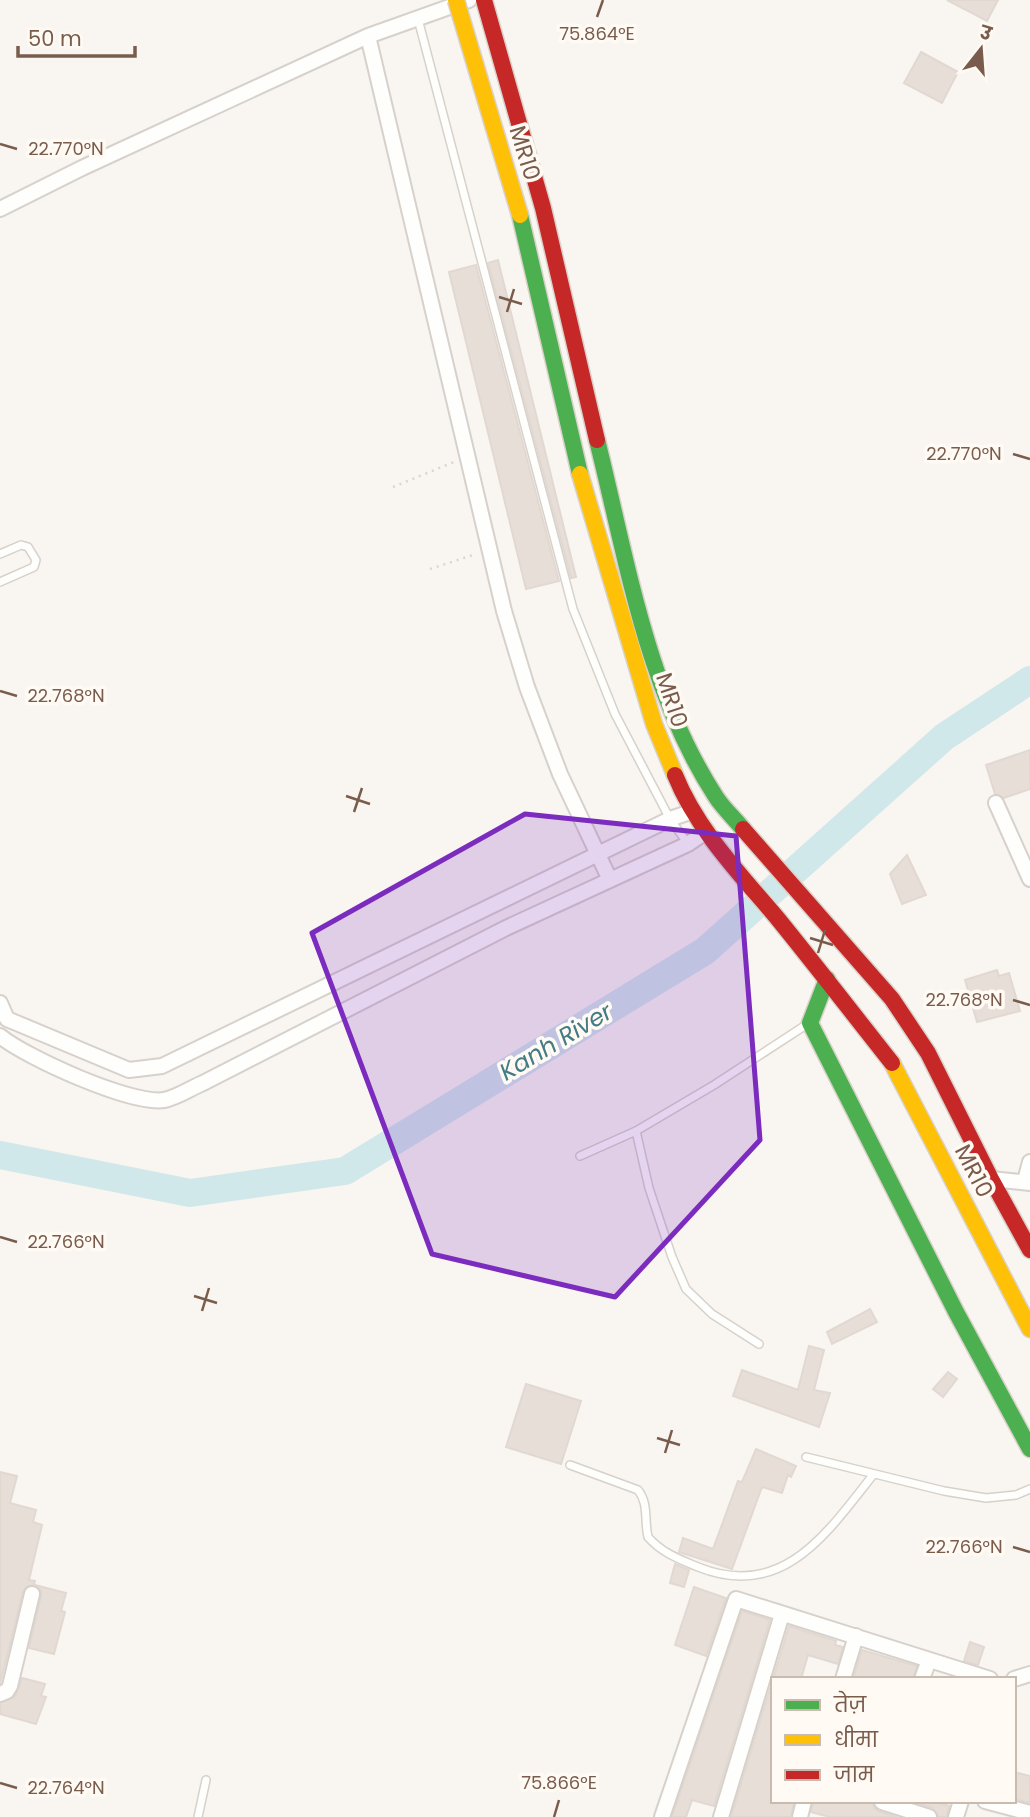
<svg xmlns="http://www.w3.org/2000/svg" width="1030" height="1817" font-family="Poppins,'Noto Sans Devanagari',sans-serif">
	<rect width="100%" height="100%" fill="#f9f5f0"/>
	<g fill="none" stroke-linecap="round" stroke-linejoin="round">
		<path stroke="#d0e8ea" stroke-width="28" d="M0,1155L190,1193L345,1171L705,951L944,737L1030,680"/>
	</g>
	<path fill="#e6ded7" stroke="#e2d8d2" stroke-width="2" d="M947,0H998L987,21Z
		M921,52L958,72L942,103L904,83Z
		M498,260L576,577L571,578L488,263Z
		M476,265L559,581L526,589L449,272Z
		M1030,750V789L1004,798L995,794L986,765Z
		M907,855L926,895L902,904L890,874Z
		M997,970L999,976L1009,973L1020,1011L977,1022L965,980Z
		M870,1309L877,1322L832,1344L827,1332Z
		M809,1346L824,1350L814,1390L830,1393L819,1427L733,1396L742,1370L798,1390Z
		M948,1372L957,1379L943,1397L933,1389Z
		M526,1384L581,1401L561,1464L506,1447Z
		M756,1449L796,1466L791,1477L788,1475L782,1493L762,1487L732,1569L679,1552L683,1538L713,1549L738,1481L742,1482Z
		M0,1472L17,1476L10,1503L36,1510L33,1522L42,1525L29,1580L35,1581L34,1585L26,1587L23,1592L0,1684Z
		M675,1564L689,1570L684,1587L670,1583Z
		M35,1585L66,1593L61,1611L65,1612L54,1654L29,1648L41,1596V1591Z
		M694,1587L726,1598L706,1656L675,1645Z
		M742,1611L770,1620L714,1806L692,1800L686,1817H672Z
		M789,1626L836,1641L835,1645L843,1647L838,1664L808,1655L801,1679H773V1801H794L791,1817H731Z
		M970,1642L984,1647L978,1665L964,1661Z
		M862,1650L917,1666L913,1679H853Z
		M22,1678L45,1684L41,1696L46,1697L36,1724L0,1714V1703L15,1697Z
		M1014,1772L1030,1776V1803L1014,1799Z
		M813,1801H873L874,1808L878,1811L897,1817H830L811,1812Z
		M911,1801H933L949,1806L947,1817H938L933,1808Z"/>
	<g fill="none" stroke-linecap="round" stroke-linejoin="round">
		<g stroke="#d7d1cb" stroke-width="10">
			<path id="lane" d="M418,19L573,609L615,714L670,819L688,844
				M0,554L21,545L28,547L36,560L34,567L0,582
				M636,1131L649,1188L672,1257L686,1289L712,1314L759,1344
				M580,1156L636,1131L714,1085L809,1023
				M806,1457L944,1491L986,1498L1016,1495L1030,1489
				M570,1465L638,1490C649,1504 644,1520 648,1537C662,1553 679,1559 698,1567C783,1601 827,1533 873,1475
				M198,1817L206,1780"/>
		</g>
		<g stroke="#d7d1cb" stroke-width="18">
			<path id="street" d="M368,36L504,611L527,687L560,774L610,880
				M0,209L82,168L368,36L469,0
				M996,803L1030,879
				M0,1003L7,1019L129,1070L162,1066L670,819L693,811
				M0,1036C25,1057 131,1105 164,1100C176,1098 191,1088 203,1083L506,928L688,844L707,831
				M991,1179L1030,1183
				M1025,1181L1030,1162
				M843,1679L856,1636
				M922,1679L929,1660
				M1014,1679L1030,1674
				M0,1694L7,1691L10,1686L32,1594
				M985,1801L1030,1813
				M882,1802L929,1817
				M662,1817L736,1599L990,1679
				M721,1817L782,1614
				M800,1817L804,1801
				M956,1817L961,1801"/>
		</g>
		<g stroke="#d9d2cb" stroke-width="19">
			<path id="fast" d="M520,215L580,474
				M597,440C627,560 647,691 716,797C723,808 734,818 743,829
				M827,979L810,1023L956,1312L1030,1449"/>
		</g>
		<g stroke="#d9d2cb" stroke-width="19">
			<path id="slow" d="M580,474L654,724L675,775
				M892,1063L1030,1329"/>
		</g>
		<g stroke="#d9d2cb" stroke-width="19">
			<path id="jam" d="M484,0L543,208L597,440
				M675,775C697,830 741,875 778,919C817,967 854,1015 892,1063
				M743,829L892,999L928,1053L991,1179L1030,1250"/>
		</g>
		<path stroke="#dcd5d0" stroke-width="2.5" stroke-dasharray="2 5" stroke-linecap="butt" d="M393,487L454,462
			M430,569L476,554"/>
		<use href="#lane" stroke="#fefefd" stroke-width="7"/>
		<use href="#street" stroke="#fefefd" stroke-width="14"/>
		<use href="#fast" stroke="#4caf50" stroke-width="16"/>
		<use href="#slow" stroke="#ffc107" stroke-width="16"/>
		<use href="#jam" stroke="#c62828" stroke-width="16"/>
		<g stroke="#dad1cc" stroke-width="19" stroke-linecap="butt">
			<path id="slow-bridge" d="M456,0L520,215"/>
		</g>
		<use href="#slow-bridge" stroke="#ffc107" stroke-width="16"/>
	</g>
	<path fill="#7b2cbf" fill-opacity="0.2" stroke="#7b2cbf" stroke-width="5" stroke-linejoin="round" d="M525,814L736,836L760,1140L615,1297L432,1254L312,933Z"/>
	<path fill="none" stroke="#7a5c4d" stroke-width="2.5" d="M597,17L603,0M0,144L17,149M499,297L522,304M507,312L514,289M1013,454L1030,459M0,691L17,696M346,796L370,804M354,812L362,788M810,938L833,945M818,953L825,930M1013,1000L1030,1005M0,1237L17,1242M194,1296L217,1303M202,1311L209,1288M657,1438L680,1445M665,1453L672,1430M1013,1547L1030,1552M0,1783L17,1788M554,1817L559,1800"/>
	<g text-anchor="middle" stroke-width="7" stroke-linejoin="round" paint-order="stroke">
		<g font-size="23" fill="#7a5c4d" stroke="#fffaf3">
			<text transform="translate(525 153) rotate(73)" y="8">MR10</text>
			<text transform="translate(672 700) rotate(72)" y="8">MR10</text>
			<text transform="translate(974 1171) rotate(63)" y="8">MR10</text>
		</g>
		<g font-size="24" font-style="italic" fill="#437c86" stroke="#fffaf3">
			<text transform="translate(556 1042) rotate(-31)" y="8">Kanh River</text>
		</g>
	</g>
	<g font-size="18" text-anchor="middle" fill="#7a5c4d" stroke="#fffaf3" stroke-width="7" stroke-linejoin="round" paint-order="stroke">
		<text x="597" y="40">75.864°E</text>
		<text x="66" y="155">22.770°N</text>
		<text x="964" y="460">22.770°N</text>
		<text x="66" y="702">22.768°N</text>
		<text x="964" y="1006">22.768°N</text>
		<text x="66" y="1248">22.766°N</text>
		<text x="964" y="1553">22.766°N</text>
		<text x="559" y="1789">75.866°E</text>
		<text x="66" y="1794">22.764°N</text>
	</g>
	<rect x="771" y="1677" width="245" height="126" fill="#fffaf3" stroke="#cabbb1" stroke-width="2"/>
	<rect x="785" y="1700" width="35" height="10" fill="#4caf50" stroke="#cabbb1" stroke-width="2"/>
	<text x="834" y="1712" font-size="21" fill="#7a5c4d">तेज़</text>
	<rect x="785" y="1735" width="35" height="10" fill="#ffc107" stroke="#cabbb1" stroke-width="2"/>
	<text x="834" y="1747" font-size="21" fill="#7a5c4d">धीमा</text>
	<rect x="785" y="1770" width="35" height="10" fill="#c62828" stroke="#cabbb1" stroke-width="2"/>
	<text x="834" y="1782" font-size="21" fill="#7a5c4d">जाम</text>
	<g transform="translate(981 49) rotate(17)" stroke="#fffaf3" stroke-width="5" paint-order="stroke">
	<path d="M0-5L12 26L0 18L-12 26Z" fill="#7a5c4d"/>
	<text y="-10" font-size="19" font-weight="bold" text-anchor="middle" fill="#7a5c4d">उ</text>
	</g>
	<path d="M18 46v10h117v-10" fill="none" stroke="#7a5c4d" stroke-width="3.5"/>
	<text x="28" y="46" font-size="21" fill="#7a5c4d" stroke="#fffaf3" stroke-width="5" paint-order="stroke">50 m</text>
</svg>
